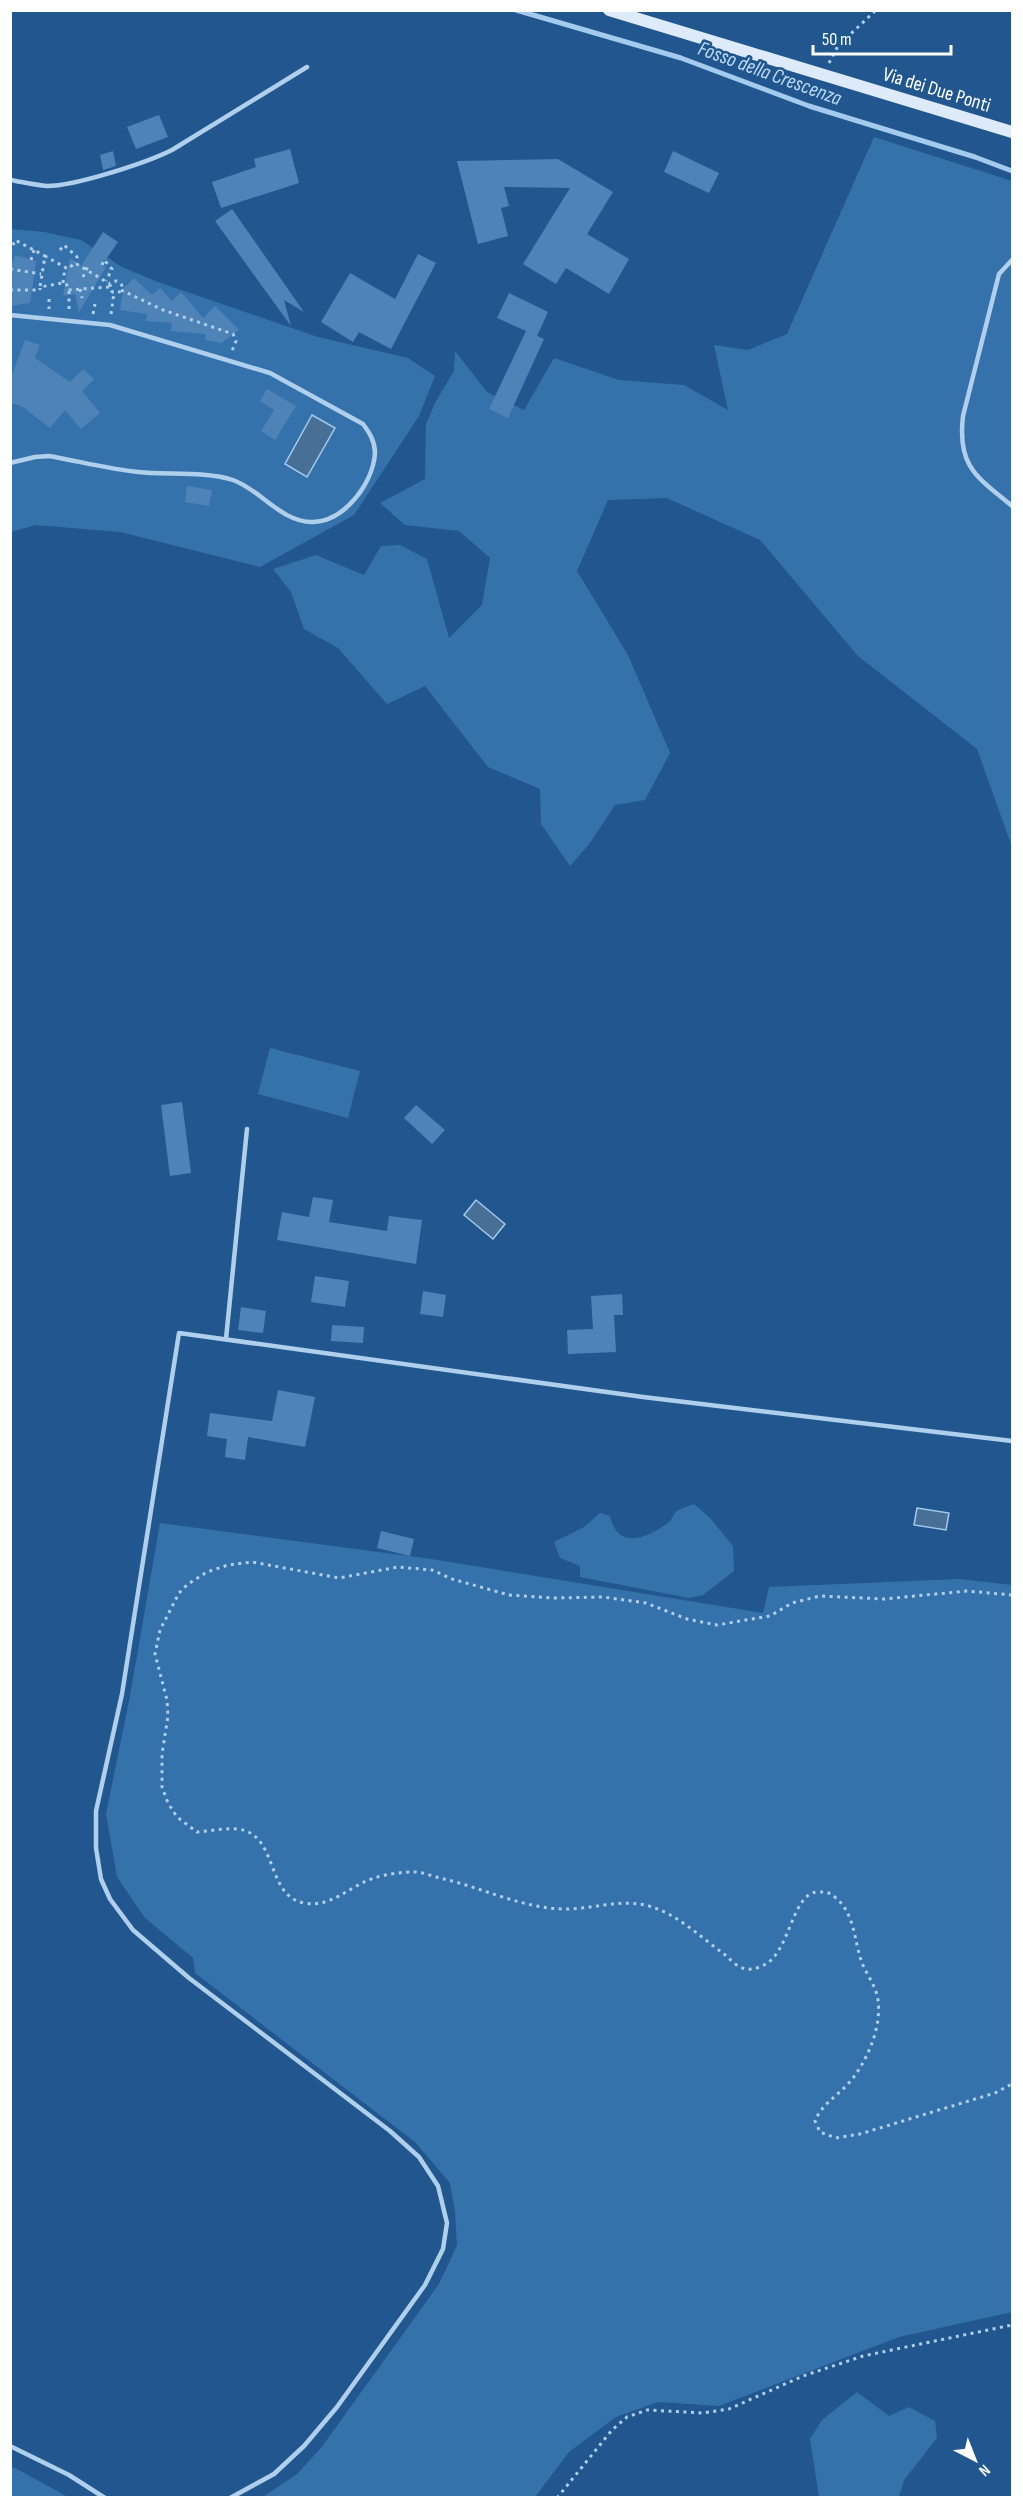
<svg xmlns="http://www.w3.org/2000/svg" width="1023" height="2508" font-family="'Sofia Sans Condensed',sans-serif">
	<rect width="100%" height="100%" fill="#21578e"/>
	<path fill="#3572ab" d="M874,137L1012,181V847L977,749L858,656L760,540L667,498L608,500L577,571L628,655L670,753L645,800L615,805L590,843L570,866L541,824L540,789L488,767L425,686L387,704L338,648L304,629L291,592L273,569L316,555L364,575L381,546L400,545L427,559L449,638L482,605L490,558L459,531L405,525L380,503L425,479L426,424L436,401L454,371L455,351L487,392L524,410L554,358L619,380L684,385L728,410L714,345L748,350L787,334Z
		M11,229L44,232L81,240L122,267L158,282L318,337L408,358L435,376L419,416L354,515L260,567L120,532L36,525L11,532Z
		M270,1048L360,1071L348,1118L258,1094Z
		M694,1504L709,1517L733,1546L734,1571L703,1595L689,1598L580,1577V1566L560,1558L554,1542L584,1527L600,1513L610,1516C618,1551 647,1538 668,1523C672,1520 673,1514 677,1511C681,1508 689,1506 694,1504Z
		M160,1523L431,1559L763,1613L769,1587L959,1579L1012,1585V2312L899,2337L719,2406L658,2402L616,2417L569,2452L535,2497H263L297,2474L321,2448L439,2284L457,2245L455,2212L450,2183L415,2142L195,1973L193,1958L145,1918L117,1877L106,1814L130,1696Z
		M857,2392L889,2416L909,2407L935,2421L937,2438L904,2480L899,2497H819L810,2439L822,2420Z
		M10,2467L15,2468L68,2497H11Z"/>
	<path fill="#486f95" stroke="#a4caed" stroke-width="1.5" d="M312,415L335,428L307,477L285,464Z
		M476,1200L505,1224L493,1239L464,1215Z
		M917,1508L949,1513L946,1530L914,1525Z"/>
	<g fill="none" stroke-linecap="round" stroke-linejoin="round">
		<path stroke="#a4caed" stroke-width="5" d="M516,10L681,58L809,106L975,157L1012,171"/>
	</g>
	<path fill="#4e83b7" d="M159,115L168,137L136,149L127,127Z
		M290,149L299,183L221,208L212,182L256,167L254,159Z
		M113,151L116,166L103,170L100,155Z
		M673,151L719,173L709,193L664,172Z
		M558,159L613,192L587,234L629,259L609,294L566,268L556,284L523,264L570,188L504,187L509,206L501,208L508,236L478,244L457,161Z
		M232,209L304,312L284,300L291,326L215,221Z
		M103,232L118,242L102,265L106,267L79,312L75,294L63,296L70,258L81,266Z
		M418,254L436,263L391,349L359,332L353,342L321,322L350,273L395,299Z
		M15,255L36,261L30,303L10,306V270Z
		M134,278L152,295L160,288L172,301L181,292L203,318L215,306L239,330L221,343L205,340L206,334L171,331L172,323L146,321L147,314L120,310L123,289Z
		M509,293L548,312L537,336L544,339L508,418L489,409L526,331L497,318Z
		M25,340L40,345L35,358L70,382L83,369L94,379L82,391L100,413L81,429L65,410L50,428L23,407L10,402V380Z
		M267,389L296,406L275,440L261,431L274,410L260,401Z
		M187,486L212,490L209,506L185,502Z
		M182,1102L191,1173L170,1176L161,1105Z
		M416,1105L445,1130L432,1144L404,1118Z
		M313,1197L333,1200L329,1222L387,1231L389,1216L422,1220L416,1264L277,1240L282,1212L309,1217Z
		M315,1276L349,1281L345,1307L311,1302Z
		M423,1291L446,1295L443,1317L420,1314Z
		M622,1294L623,1315H614L616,1352L568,1354L567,1330L593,1329L591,1296Z
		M241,1307L266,1311L263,1333L238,1330Z
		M332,1325L364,1327L363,1343L331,1341Z
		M278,1390L315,1397L305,1447L248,1437L245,1460L225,1457L227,1439L207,1436L210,1413L272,1421Z
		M381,1531L414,1539L410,1556L377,1548Z"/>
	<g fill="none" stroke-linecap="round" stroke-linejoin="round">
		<path stroke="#b0cfec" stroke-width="3" stroke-dasharray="3 4.5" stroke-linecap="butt" d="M829,63L838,46L876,10
			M60,250L64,245L77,257L75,263
			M10,252L15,240L45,256
			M31,260L34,250
			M102,265L104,260L112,269L106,281
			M10,269L41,274
			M83,277L88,266
			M110 287a6 6 0 1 1 12 0a6 6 0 1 1-12 0Z
			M63,283L65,268
			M109,287L68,290L67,285L63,283L40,287L45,256L68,269L75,263L110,284
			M80,289L82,298
			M10,290H40V288
			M121,290L163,310L233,334L236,341L232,351
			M49,299V309
			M69,309V290
			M93,314L95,304
			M111,314L114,293
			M1012,1595L967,1591L884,1599L820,1596L792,1603L770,1616L717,1625L687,1619L646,1603L603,1597L555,1598L509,1595L452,1579L432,1570L398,1567L339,1578L252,1562L228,1565L207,1572L188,1584L179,1593L160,1630L155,1654L167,1700L168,1716L162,1754V1787L168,1803L177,1817L197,1832C210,1831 224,1828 237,1829C279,1833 265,1896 304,1903C332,1908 349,1886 374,1878C386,1874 402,1872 414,1872C424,1872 434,1877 444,1879C482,1888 523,1908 562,1909C592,1910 622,1897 652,1907C678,1915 702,1938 724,1954C729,1958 734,1964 740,1967C748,1971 756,1969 764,1965C790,1953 792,1892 818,1892C826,1892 830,1892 836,1898C855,1914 854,1941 862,1963C867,1975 876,1986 878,2000C882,2028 866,2064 848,2084C836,2097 822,2104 815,2121L820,2132L836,2138L860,2134L995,2093L1012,2084
			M557,2498L612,2430L627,2417L647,2410L703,2413L729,2409L803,2376L863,2356L1012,2325"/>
		<path stroke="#b0cfec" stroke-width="4.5" d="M10,180C22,182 35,185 47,186C75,186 146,163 172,150L307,67
			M1012,260L999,274L963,416C957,467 977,477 1012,506
			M10,315L110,325L270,373L363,424C369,432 375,441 375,453C373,483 345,521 313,522C282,523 261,490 233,480C206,471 167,475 138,472C108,469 78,461 49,456L35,457L10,463
			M226,1339L247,1129
			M10,2446L69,2475L105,2498
			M230,2498L274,2474L304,2446L337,2407L425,2285L443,2249L447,2223L438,2186L419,2157L390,2131L189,1978L133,1930L110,1899L101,1879L96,1848V1811L122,1694L179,1333L643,1397L1012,1441"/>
		<path stroke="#dceaf9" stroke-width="12" d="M609,10L1012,132"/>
	</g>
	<g text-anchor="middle" stroke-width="5" stroke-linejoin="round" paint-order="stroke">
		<g font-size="20" fill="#fff" stroke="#21578e">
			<text transform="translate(937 89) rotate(17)" y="7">Via dei Due Ponti</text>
		</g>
		<g font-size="21" font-style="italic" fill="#bcd9f3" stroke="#21578e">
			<text transform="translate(770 73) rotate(20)" y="7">Fosso della Crescenza</text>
		</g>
	</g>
	<rect width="1023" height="2508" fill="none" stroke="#ffffff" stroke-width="24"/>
	<g transform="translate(975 2460) rotate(138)" stroke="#21578e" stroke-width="4.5" paint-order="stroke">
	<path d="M0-4.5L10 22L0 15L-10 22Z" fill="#ffffff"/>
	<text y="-9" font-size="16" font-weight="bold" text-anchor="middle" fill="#ffffff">N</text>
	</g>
	<path d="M813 45v9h138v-9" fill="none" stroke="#ffffff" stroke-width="3"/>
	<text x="822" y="45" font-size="18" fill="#ffffff" stroke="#21578e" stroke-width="4.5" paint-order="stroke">50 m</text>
</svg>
